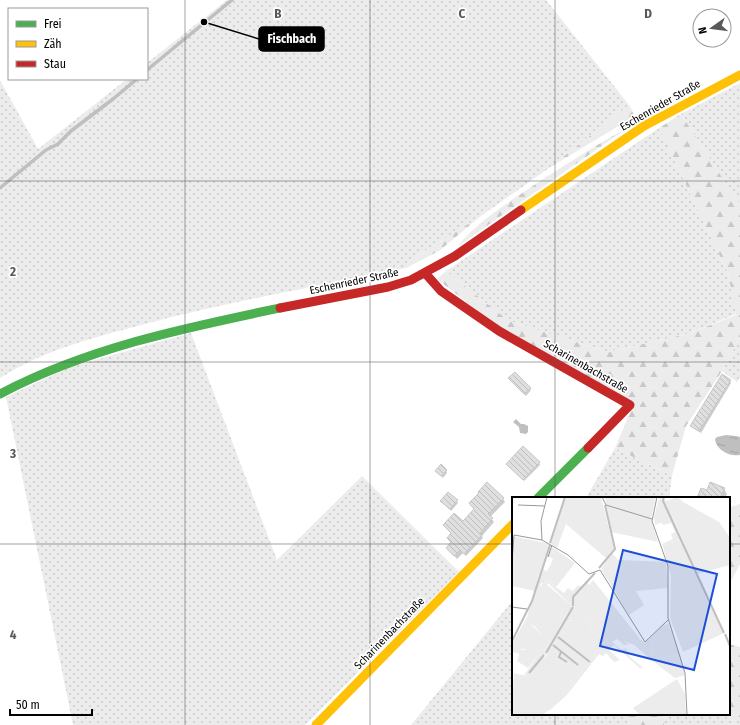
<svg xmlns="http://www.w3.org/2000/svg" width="740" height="725" font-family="'Fira Sans Condensed',sans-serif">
	<defs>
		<pattern id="grass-dots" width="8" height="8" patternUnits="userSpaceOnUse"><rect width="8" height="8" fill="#ececec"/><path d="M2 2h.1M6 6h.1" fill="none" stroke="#c9c9c9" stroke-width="1.8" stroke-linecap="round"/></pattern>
		<pattern id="forest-firs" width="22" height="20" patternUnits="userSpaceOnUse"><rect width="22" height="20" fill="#ececec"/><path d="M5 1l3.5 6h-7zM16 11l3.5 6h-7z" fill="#c9c9c9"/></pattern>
		<pattern id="water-ripples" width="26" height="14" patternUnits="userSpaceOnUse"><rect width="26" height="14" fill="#bfbfbf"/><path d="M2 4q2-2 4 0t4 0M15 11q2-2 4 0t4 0" fill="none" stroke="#a2a2a2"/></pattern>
		<pattern id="building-back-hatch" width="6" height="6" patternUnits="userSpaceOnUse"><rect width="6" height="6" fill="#dfdfdf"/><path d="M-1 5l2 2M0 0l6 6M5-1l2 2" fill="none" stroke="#bebebe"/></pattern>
	</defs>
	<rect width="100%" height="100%" fill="#fff"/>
	<path fill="url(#grass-dots)" d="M227,0H546L629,105L549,168L481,216L409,261L406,268C319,286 231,301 145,324C95,337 44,350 0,378V80L38,149L127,79H147V63Z
		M740,83V205L681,114Z
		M659,128L728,273L736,314L687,334L608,352L509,321L446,271Z
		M191,333L277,560L362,476L459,572L305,725H73L6,397L70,367Z
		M740,338V377L737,382L722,371Z
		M615,448L672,476L669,498H586Z
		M513,600V714H629L628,718L629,725H411Z
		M666,714H726L734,721L740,719V725H664Z"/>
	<path fill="url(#forest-firs)" d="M629,105L635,116L549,168Z
		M681,114L740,205V338L722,371L686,426L672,476L615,448L634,403L500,328L437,279L446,271L509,321L608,352L687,334L736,315L728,273L659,128Z
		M629,127L458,246C480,219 508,203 537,183C567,164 597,144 629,127Z
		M481,216L439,251L406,268L409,261Z
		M740,504V564L729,585V508Z
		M729,644L740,647V719L734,721L726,714H729Z
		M629,714H666L664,725H629L628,718Z"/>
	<path fill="url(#water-ripples)" d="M516,419L521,424H524L528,426V432L526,434L520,433L519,427L513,422Z
		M726,435L736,436L740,437V455C730,457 716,450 715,439L717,437Z"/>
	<path fill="#0003" d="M511,381L530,388L531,390L526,396Z
		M730,381L731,383L701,433L693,428L691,426Z
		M539,462L540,465L524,481L509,466Z
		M446,470L447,473L443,478L436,471Z
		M724,489L727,494L725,498H698L707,491Z
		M503,499L505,502L490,517L494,522L482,536L483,538L466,556L463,553L457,559L447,548L452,543V534L444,525L463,523L475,510L470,504Z
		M441,501H457L458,503L451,511Z"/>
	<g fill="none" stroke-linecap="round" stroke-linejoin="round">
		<path stroke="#bfbfbf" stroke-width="3.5" d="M147,70L232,0
			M0,188L46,150L58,144L71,131L113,99L137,79"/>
	</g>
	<path fill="url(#building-back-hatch)" stroke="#c7c7c7" d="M515,372L531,388L524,394L508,378Z
		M722,374L731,380L699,431L690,426Z
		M523,446L540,462L523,480L506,464Z
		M441,464L447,470L441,476L435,471Z
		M487,482L504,498L488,514L493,518L480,533L482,535L464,554L460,550L454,556L446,548L451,542L447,538L451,533L443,525L454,513L463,521L474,509L469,503L479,493L478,492Z
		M710,482L725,488L721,496L725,498H697L701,488L707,490Z
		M448,492L458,500L450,509L440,501Z"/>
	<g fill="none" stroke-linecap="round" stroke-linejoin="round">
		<path stroke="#4caf50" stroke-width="9" d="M0,394C87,348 184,328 280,308
			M538,498L588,448"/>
		<path stroke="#ffc107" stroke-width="9" d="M521,210L644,126L740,75
			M316,725L513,524"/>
		<path stroke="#c62828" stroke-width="9" d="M425,273L441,291L499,331L630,405L588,448
			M280,308L388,287L411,280L455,256L521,210"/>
	</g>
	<path fill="none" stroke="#595959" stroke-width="1" stroke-opacity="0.55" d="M185,0V725M370,0V725M555,0V498M0,181H740M0,362H740M0,544H513M729,544H740M555,714V725"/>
	<g text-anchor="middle" stroke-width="3.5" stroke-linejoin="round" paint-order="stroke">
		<g font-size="11" fill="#000" stroke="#fff">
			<text transform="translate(660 105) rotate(-30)" y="4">Eschenrieder Straße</text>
			<text transform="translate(354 281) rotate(-12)" y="4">Eschenrieder Straße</text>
			<text transform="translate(586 366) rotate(30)" y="4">Scharinenbachstraße</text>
			<text transform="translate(389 633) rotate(-46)" y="4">Scharinenbachstraße</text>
		</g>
	</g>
	<g transform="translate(512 497)">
		<rect width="218" height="218" fill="#fff"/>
		<path d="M53,0H89L102,51L94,61L54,27L45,51L38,46ZM93,0H144L139,22L146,45L99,35ZM146,4L158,22L143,28L142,20ZM171,5L207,25L218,41V68L185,77L212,136L171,155L158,121L159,79L151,49L168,43L173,49L159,15ZM0,39L34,46L23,94L0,89ZM40,50L63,66L44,90L29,79L31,73L35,74L39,67L41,62L36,59ZM100,56L106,63L154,65L156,91L124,94L132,108L117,118L89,72ZM81,83L128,142L122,148L87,134L84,127L64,115L60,104L75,85L77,88ZM32,85L61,110L51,121L43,142L32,154L16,133L19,128L29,137L27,128L22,123V110L26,92ZM68,121L75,124L82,138L89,139L95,143L59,188L55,198L39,212L30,218H0L2,176L19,180L25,164L33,160L43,146L52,126ZM156,126L168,158L141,162L140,144L147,132ZM10,145L28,156L16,171L5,164L7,158L5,154L15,153L6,151ZM169,161L173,178L163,181L147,169ZM165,182L173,197L174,218H128L121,211Z" fill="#ececec"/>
		<path d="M149,0L154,4L165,0L171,5L159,15L173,50H171L168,43L151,49L150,47L161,42L159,37L163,35L159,26L151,28L149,25L158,22L148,9L146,4ZM34,46L39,48L29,79L52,96L56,91L61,94L65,89H71L86,73L60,104L64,115L84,127L87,134L96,136L100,134L117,148H112L105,142L100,145L110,153L114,151L118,160L130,170L129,172L102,148L97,153L108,163L102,165L94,156L91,159L87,157L55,198L59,188L95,143L89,139L82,138L75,124L68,121L67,125L60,123L52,126L44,150L25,164L19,181L12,178L28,156L10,145L7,151L15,155L4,156L0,154V147L15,120L28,78L25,77ZM29,86L37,87L61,110L51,121L43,142L32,154L26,145V140L16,133L19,128L22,129L34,142L40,143L41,141L22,123V110ZM155,124L140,144L141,162L168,158L169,161L147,169L122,148L128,142L133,146Z" fill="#ececec" fill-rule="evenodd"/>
		<path fill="none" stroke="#bfbfbf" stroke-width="2" d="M152,0L151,4L212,136M38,46L53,0M87,71L103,52L93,8M61,109V100L83,76M213,137L218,149M46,140L78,165M0,144L20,104L38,48M41,148L66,168M49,155L47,160L55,165M34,156L61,110M0,170V185M17,176L32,158"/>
		<path fill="none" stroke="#999" stroke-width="1" d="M90,0L94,8L140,22M145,0L140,24L156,69V121L173,176L175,218M6,8L33,9M30,43L29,24L35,0M36,60L40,48M0,65L2,38L30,43L56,58L77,77L88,73L133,145L156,123M0,110L15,112"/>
		<path fill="#1d4ed8" fill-opacity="0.15" stroke="#1d4ed8" stroke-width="2" d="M111,53L205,77L182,173L88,149Z"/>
		<rect width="218" height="218" fill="none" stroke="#000" stroke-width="2"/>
	</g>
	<g font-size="13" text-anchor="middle" font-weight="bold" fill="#595959" stroke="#fff" stroke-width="3.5" stroke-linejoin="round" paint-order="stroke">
		<text x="278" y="18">B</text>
		<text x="462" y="18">C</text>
		<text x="648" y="18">D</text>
		<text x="13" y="276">2</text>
		<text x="13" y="458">3</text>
		<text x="13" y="639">4</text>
	</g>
	<path fill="none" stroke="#000" stroke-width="1.5" d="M204 22L259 39"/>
	<circle fill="#000" stroke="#fff" stroke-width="1.5" cx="204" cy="22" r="4"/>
	<rect fill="#000" stroke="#000" stroke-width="1.5" x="259" y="27" width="65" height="24" rx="4"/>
	<g font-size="12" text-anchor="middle" font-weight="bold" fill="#fff">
		<text x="292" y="43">Fischbach</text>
	</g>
	<rect x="8" y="8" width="140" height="72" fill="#ffffff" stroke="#999999"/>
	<rect x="16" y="21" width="20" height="6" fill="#4caf50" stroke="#999999"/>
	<text x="44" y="28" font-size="12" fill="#000000">Frei</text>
	<rect x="16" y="41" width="20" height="6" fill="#ffc107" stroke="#999999"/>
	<text x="44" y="48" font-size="12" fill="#000000">Zäh</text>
	<rect x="16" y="61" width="20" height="6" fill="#c62828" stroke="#999999"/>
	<text x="44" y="68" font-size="12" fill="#000000">Stau</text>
	<g transform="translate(712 28) rotate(256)"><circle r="19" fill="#ffffff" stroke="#999999"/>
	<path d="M0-3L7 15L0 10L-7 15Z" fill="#595959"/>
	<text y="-6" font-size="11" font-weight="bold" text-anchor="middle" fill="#000000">N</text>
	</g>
	<path d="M10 709v6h82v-6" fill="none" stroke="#000000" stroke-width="2"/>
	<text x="16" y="709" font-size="12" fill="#000000" stroke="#ffffff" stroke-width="3" paint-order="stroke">50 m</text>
</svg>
